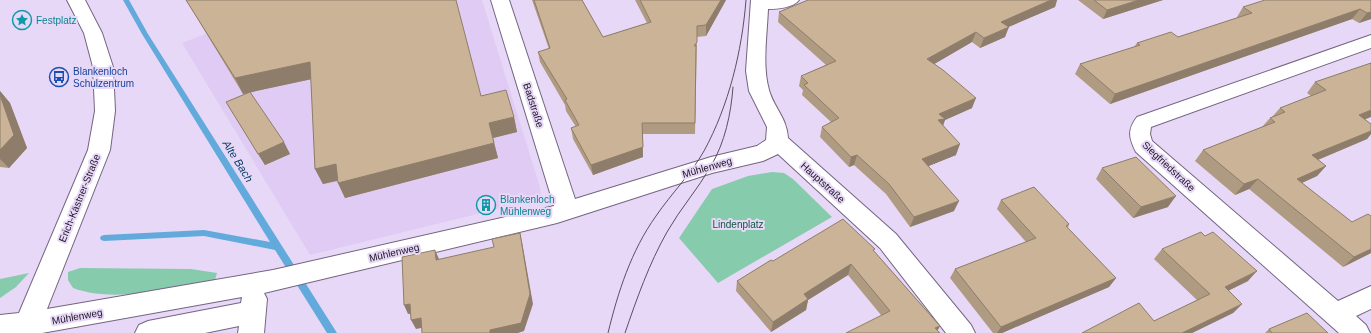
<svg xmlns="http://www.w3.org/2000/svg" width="1371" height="333" font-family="Helvetica,sans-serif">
	<rect width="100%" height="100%" fill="#e8d8f8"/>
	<path fill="#dfcbf3" d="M292,0H482L539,184L541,193L539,199L310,255L182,43Z"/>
	<path fill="#87cbad" d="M772,172L784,173L793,179L832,217L718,283L679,238L712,189L748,176Z
		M80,268L191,269L217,273L215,280C171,287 116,304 73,288L68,280V272Z
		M29,273L16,287L0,298V279Z"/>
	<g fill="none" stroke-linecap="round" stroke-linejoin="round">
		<path fill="#63aadc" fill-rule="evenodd" d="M123,0H129L148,34L337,333H327L275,250L204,236L104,241L101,240L100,238L101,236L104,235L204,230L270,242L142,34Z"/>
		<g stroke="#736581" stroke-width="2">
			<path id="minor" d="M67,0H85L102,33L113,67L115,111L110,150L47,309L273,270L554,206L491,0H509L575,199L711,157L757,146L766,140L767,127L749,91L746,71L751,0H799C793,8 778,9 768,9C767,35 762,65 769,90C774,108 787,118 788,138L896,234L971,325L975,333H946L880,248L778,154L763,161L712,173L557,223L264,293L267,299L264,333H238L239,326L205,333H135L139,325L148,321L241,303L242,297L42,333H0V315L19,313L88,150L95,111L93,67L84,33Z
				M1371,35V48L1151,127L1150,134L1152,141L1338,301L1371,286V309L1356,316L1366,325L1370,333H1339L1136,152C1129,138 1127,130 1137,117Z"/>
		</g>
		<use href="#minor" fill="#fff" fill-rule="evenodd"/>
		<path stroke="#585061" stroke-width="1" d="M608,333C618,292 631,251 656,216C671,194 691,174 704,151C729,105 742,51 746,0
			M625,333C637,298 649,264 667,232C680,209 698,189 711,166C725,142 731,114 733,87"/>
	</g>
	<path fill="#af9a82" d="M186,0L482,96L514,117L517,132L493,138L498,158L345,198L338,183V181L323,184L315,169L311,79L250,92L290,154L265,165L226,102L248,93L243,94Z
		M532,0H582L603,37L647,23L635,0H726L706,36L697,37L695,134H643V157L593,175L573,139L571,128L576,127L566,111L565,105L540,62L538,52L549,49Z
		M808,0H1057L1055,7L1008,27L1005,37L980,48L972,42L934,64L972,108L945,120L943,125L956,155L928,166L954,211L910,227L886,194L854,165L849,167L820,137L822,127L831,122L802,95L803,90L799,86L801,76L826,65L778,22L779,12Z
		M1078,0H1163L1103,19Z
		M1371,0V19L1359,23L1352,19L1110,104L1075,74L1080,64L1134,47L1137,43L1178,37L1237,18V17L1243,7Z
		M1371,63L1365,120L1371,124V134L1367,139L1318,160L1326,166L1317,176L1302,183L1371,253L1343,267L1249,189L1235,195L1195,161L1203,150L1262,127L1270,118L1272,117L1280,108L1311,96L1307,93L1315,82Z
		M0,91L10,103L27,148L9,168L0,167Z
		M1102,168L1168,207L1133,218L1096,179Z
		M1001,200L1069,224L1068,228L1116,278L1109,287L1002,333H993L950,278L955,269L1026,242L997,209Z
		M1162,249L1248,281L1228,291L1242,304L1233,313L1192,333H1082L1154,321L1197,300L1154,259Z
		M874,251L940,326L937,331L881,315L848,275L808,300L806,310L771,332L736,291L737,281L773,261Z
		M1269,329L1328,333H1265Z"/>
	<path fill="#8e7d6a" d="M721,0H726L706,36V25Z
		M1051,0H1057L1055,7L997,32L1001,22Z
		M1139,0H1163L1103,19L1107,10Z
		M1360,9L1352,19L1110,104L1115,94Z
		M1371,12V19L1359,23L1367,13Z
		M1009,27L1005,37L980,48L984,38Z
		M976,32L972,42L924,70L927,59Z
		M310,62L317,78L243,94L235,78Z
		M0,91L10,103L27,148L9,168L0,159Z
		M976,98L972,108L945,120L942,129L935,131L939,114Z
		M1371,110V117L1349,126L1359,115Z
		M514,117L517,132L493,138L489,123Z
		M642,123L643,157L593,175L591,165Z
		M1371,131V134L1367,139L1303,166L1312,155Z
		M284,142L290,154L265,165L258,154Z
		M494,143L498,158L345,198L338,183Z
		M960,144L956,155L919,170L922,159Z
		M857,155L854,165L849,167L851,157Z
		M336,164L343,179L323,184L315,169Z
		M1326,166L1317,176L1288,189L1297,179Z
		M1258,179L1249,189L1235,195L1244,184Z
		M1176,196L1168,207L1133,218L1141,207Z
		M959,201L954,211L910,227L914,217Z
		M520,233L522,242L533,304L524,331L518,333H490V330Z
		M1371,249V253L1343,267L1354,257Z
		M435,250L439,259L436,260Z
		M851,264L848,275L808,300L806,310L771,332L773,322L804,294Z
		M1257,271L1248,281L1215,297L1225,287Z
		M1116,278L1109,287L1002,333H997L1001,327Z
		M410,304L415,313L408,314L404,305Z
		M1242,304L1233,313L1192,333H1182Z
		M421,318L426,327L416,329L411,320Z
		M940,326L936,333L935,328Z"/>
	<path fill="#cbb397" stroke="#8e7d6a" d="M186,0H456L481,96L506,90L514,117L489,123L494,143L338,183L336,164L315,169L310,62L235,78Z
		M534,0H582L603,37L651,22L640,0H721L706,25L697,26V42L694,46L696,45L695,123H642L643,147L591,165L571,128L579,125L565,100L567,99L538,52L550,48Z
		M808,0H1051L1001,22L1009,27L984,38L976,32L927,59L943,70L976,98L939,114L945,119L938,120L960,144L922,159L959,201L914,217L889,184L857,155L851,157L822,127L839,118L804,85L808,83L801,76L836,61L779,12Z
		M1094,0H1139L1107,10Z
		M1265,0H1371V12L1367,13L1360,9L1115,94L1080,64L1140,45L1137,43L1171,32L1178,37L1252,13L1243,7Z
		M1371,63V110L1359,115L1371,124V131L1312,155L1326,166L1297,179L1352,222L1368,214L1371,216V249L1354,257L1258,179L1244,184L1203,150L1275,122L1270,118L1285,112L1280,108L1326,90L1315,82Z
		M250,92L284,142L258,154L226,102Z
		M0,95L14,135L0,150Z
		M1136,157L1176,196L1141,207L1102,168Z
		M1034,187L1069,224L1066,226L1116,278L1001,327L955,269L1036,238L1001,200Z
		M843,219L875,249L873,250L940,326L935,328L940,333H846L890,311L851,264L804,294L808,299L773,322L737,281L771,260L773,261Z
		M1201,232L1205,236L1213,232L1257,271L1225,287L1242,304L1182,333H1082L1139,303L1154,321L1210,294L1162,249Z
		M520,233L530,294L521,323L490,330V333H422L421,318L411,320L410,304L404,305L402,257L435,250L436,260L494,247L492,239Z
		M1307,313L1328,333H1272L1269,329Z"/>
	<defs>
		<g id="sight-ring" transform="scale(1)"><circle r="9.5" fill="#e8d8f8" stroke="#0f9aa8" stroke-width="1.5"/><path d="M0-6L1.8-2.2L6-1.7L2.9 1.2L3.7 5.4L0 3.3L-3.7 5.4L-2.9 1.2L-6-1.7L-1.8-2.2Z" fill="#0f9aa8"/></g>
		<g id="bus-ring" transform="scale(1)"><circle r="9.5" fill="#e8d8f8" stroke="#1a4fb4" stroke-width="1.5"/><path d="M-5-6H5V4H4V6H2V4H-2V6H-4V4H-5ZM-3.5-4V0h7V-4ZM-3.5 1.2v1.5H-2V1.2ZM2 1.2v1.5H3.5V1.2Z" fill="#1a4fb4"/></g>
		<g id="building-ring" transform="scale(1)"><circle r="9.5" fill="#e8d8f8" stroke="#0f9aa8" stroke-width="1.5"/><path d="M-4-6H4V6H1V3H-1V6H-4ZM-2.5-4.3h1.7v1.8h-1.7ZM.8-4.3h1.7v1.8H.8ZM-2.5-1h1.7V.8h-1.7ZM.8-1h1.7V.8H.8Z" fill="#0f9aa8"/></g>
	</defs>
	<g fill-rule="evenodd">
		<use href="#sight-ring" x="22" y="20"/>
		<use href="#bus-ring" x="59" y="77"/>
		<use href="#building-ring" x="486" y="205"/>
	</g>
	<g text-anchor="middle" stroke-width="4" stroke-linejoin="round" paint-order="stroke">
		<g font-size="10" fill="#0d838f" stroke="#e8d8f8" text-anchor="start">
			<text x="36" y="24">Festplatz</text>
			<text x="500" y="203">Blankenloch<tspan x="500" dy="12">Mühlenweg</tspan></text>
		</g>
		<g font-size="10" fill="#164399" stroke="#e8d8f8" text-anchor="start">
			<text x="73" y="75">Blankenloch<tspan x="73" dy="12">Schulzentrum</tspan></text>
		</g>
		<g font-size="10" fill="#18131e" stroke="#e8d8f8">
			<text transform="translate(534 105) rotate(72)" y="4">Badstraße</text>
			<text transform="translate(1169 166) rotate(43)" y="4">Siegfriedstraße</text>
			<text transform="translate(707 167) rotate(-16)" y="4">Mühlenweg</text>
			<text transform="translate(823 182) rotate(42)" y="4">Hauptstraße</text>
			<text transform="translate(79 198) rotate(-68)" y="4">Erich-Kästner-Straße</text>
			<text transform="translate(394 252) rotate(-13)" y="4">Mühlenweg</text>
			<text transform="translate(77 316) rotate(-10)" y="4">Mühlenweg</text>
		</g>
		<g font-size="10" fill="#0d563e" stroke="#e8d8f8">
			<text x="738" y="228">Lindenplatz</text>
		</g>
		<g font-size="11" font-style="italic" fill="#054061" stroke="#e8d8f8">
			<text transform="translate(238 161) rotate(58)" y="4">Alte Bach</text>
		</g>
	</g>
</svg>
